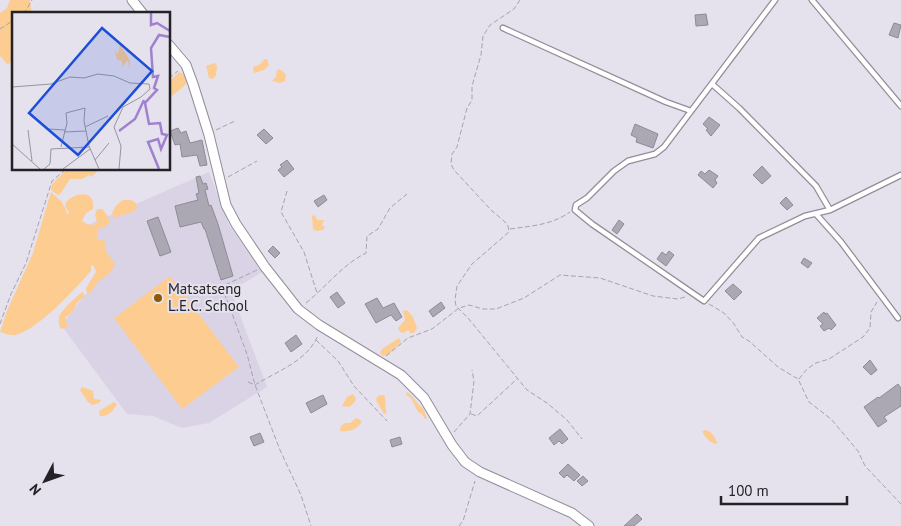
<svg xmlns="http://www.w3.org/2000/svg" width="901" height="526" font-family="'PT Sans',sans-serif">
	<rect width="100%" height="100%" fill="#e5e1ed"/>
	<path fill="#dad3e6" d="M209,172L228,223L262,272L231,291L267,387L209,423L182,428L153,416L127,414L61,325L102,274L107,264L88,225Z"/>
	<path fill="#fdcc91" d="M10,0H30C30,5 32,9 31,14H14V58L8,65L0,56V13L7,8Z
		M265,59H267L269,65L264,70L254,73L253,67L259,65Z
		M215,63L217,66L216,75L213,79L209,78L206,66Z
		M279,69L286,74L285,81L280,83L272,81L276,77L277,70Z
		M179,72L183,74L187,82C183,90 172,92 169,102V82Z
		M70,169H100L91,177L89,175L82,179H70L61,193L58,195L51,190L52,184L66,170Z
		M51,192L62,202L68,215L69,212L65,207L66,202C75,192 96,189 93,209L86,213L82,221C88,224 89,227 97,223L95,215L97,209H102C106,213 110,218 109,224L99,229L97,231L98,239L106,241L105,250L115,264L111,272L99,281L90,293H87L86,288L96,272L94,266L91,265V271C76,288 37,331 15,335C11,336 4,333 0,332L7,311L33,253Z
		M123,200H130L135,202L137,207L135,211L114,218L112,213C115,207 117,204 123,200Z
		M315,215L317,220H324L322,225L325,227L323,230L316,231L313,229L312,216Z
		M170,276L239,367L182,409L114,318Z
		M83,292L85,296L77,303L73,311L65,318L68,327L61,329C59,325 58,322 59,317C61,311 77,295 83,292Z
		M407,310L413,317L417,328L414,333H410L408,330L404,333L400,332L398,328L405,320L403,311Z
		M399,338L401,342L389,354L383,356L380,353L382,349Z
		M82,387L93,391L94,399L101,400L99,403L92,405L88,402L80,390Z
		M407,392C414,396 416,404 423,408L427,418L425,419L422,414L418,412L411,398L406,395Z
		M353,394L356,399L354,403L349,407L342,406L347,397Z
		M380,395H384C387,401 384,407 387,413L384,414L376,400L377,397Z
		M114,402L117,404C114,410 108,417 100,416L99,411Z
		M356,418L359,419L362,422C356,430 349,432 340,431L341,426L345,423H350Z
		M705,430C712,431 714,436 717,442V444C710,444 705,437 702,431Z"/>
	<path fill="#aca8b3" stroke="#8e8a96" d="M706,14L708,25L696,26L695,15Z
		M894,23L901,25L898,38L889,35Z
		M709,117L720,125L711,136L706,130L708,129L703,124Z
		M635,124L658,134L653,148L636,142L637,138L631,135Z
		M178,128L181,133L186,131L190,143L202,140L207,165L200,166L197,155L182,157L180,144L175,145L170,131Z
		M264,129L273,138L266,144L257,135Z
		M287,160L294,169L284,177L278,170L282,167L280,165Z
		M762,166L771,176L762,184L753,175Z
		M709,170L718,176L715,180L717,183L713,188L698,175L701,171L705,174Z
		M200,176L203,184L206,183L208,189L205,190L209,206L211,205L218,224L233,276L221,280L205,229H204L201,222L180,227L175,206L198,200L196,194L199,193L196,177Z
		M324,195L327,200L318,207L314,201Z
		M786,197L793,205L787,210L780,203Z
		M158,217L171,252L160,256L147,221Z
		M619,220L624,224L617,234L612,230Z
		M273,246L280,253L275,258L268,251Z
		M669,251L674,255L666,266L657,259L662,252L666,255Z
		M804,258L812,263L808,268L801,263Z
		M733,284L742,292L734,300L725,291Z
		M337,292L345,303L338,308L330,297Z
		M377,298L383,308L394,303L402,317L396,321L391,315L376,323L365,304Z
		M441,302L445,308L433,317L429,311Z
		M824,312L825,314L827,313L836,325L831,330L829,328L824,331L820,326L823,324L817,318Z
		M296,335L302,344L291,352L285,343Z
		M870,360L877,370L871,375L863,367Z
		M898,384L901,388V406L884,417L887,421L878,427L864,407L878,397L879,398Z
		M323,395L327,404L311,413L306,403Z
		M560,429L568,439L562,444L559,441L554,445L549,438Z
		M260,433L264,442L254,446L250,437Z
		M400,437L402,444L392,447L390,440Z
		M568,464L580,475L574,481L567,475L564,478L559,473Z
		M583,476L588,481L582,486L577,481Z
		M637,514L642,519L634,526H624Z"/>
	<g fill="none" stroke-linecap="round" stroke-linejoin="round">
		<g stroke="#928e99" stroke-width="7">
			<path id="service" d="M775,0L664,147L655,154L628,161L614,171L587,198L576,205L575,210L592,224L704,301L759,238L805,216L830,210L901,175
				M812,0L901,106
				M503,28L666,102L691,111
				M712,84L739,108L816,186L830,210
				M816,214L841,242L898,318"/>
		</g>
		<g stroke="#928e99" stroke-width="11">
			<path id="minor" d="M132,0L143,14
				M169,45L186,65L193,84L209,135L226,205L236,224L265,267L298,309L319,325L401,375L424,398L452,445L465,462L480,472L572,513L589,526"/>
		</g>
		<path stroke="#a6a3ac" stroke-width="1" stroke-dasharray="5 2.5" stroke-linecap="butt" d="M520,0L514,9L490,25L483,36L481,55L472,86V100L467,108L457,147L452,154L451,164L454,170L491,210L504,221L508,226L509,232L472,264L457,286L455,300L456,306L468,318L527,390L547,403L567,420L582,439
			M24,14L32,0
			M0,29L14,20
			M169,78L178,71
			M216,130L235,121
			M228,177L257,161
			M287,191L281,212L304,252L317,293
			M510,229C531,226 552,225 570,212
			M257,270L223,286L224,292L247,354L255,385L280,450L301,495L311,526
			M306,303C327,286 342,265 366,253L367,236L378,229L390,208L407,194
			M709,304L724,313L734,324L742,337L749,341L778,367L798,379L809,402L831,419L858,451L865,466L901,504
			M0,324L11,294L26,263L52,181L66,169
			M316,340L338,361L354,386L387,421
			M386,356L408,338L432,329L459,308L469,305L483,309H496L524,298L560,275L600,278L653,296L678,299L685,297
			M799,379L807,369L816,363L829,359L863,337L870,328L871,312L877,302
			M248,382L255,385C277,371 308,361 318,335
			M471,414L477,416L517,379
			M454,432L470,414L474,381L472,370
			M459,526L463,521L475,481"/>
		<use href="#service" stroke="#fff" stroke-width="4.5"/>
		<use href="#minor" stroke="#fff" stroke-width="9"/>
	</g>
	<circle fill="#8d5b06" stroke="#e5e1ed" stroke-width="2" cx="158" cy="298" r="5"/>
	<g text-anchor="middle" stroke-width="4" stroke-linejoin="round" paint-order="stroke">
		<g font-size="15" fill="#232226" stroke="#e5e1ed" text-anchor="start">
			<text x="168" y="294">Matsatseng<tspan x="168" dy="17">L.E.C. School</tspan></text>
		</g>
	</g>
	<g transform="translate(12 12)">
		<rect width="158" height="158" fill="#e5e1ed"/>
		<path d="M108,32L118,49L117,56L116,48L110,55V49L105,48L103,38L106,42Z" fill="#fdcc91"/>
		<path fill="none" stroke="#a081cf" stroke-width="2.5" d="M139,0V13L145,11L158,19M107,119L123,107L132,88M147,157L136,130L146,127L149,137L155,123L150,122L148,111L137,112L133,91L145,78L142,76L146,64L141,65L139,36L147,23L158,25"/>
		<path fill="none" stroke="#97959d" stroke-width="1" d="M0,75L39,72L58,65L72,66L86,62L102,64L118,71L137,72L138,77L129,85L111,95L102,115L109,134L107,157M73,115L96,104M37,117L53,118M16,118L20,149M52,120L74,119M0,132L28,157M49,135L55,111L54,101L73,96L72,109L77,134L87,157M83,148L97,131M32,157L38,152L39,137L77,135M51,157L78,137"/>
		<path fill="#1d4ed8" fill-opacity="0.15" stroke="#1d4ed8" stroke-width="2.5" d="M90,16L140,59L66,143L17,101Z"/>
		<rect width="158" height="158" fill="none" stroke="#232226" stroke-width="2.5"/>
	</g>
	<g transform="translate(45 481) rotate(229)" stroke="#e5e1ed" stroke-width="4" paint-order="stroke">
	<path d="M0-4L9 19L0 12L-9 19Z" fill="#232226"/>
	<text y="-8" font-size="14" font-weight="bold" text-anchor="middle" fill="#232226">N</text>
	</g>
	<path d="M721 496v8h126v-8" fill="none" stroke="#232226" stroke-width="2.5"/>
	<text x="728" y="496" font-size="15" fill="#232226" stroke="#e5e1ed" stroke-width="4" paint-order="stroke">100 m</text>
</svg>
